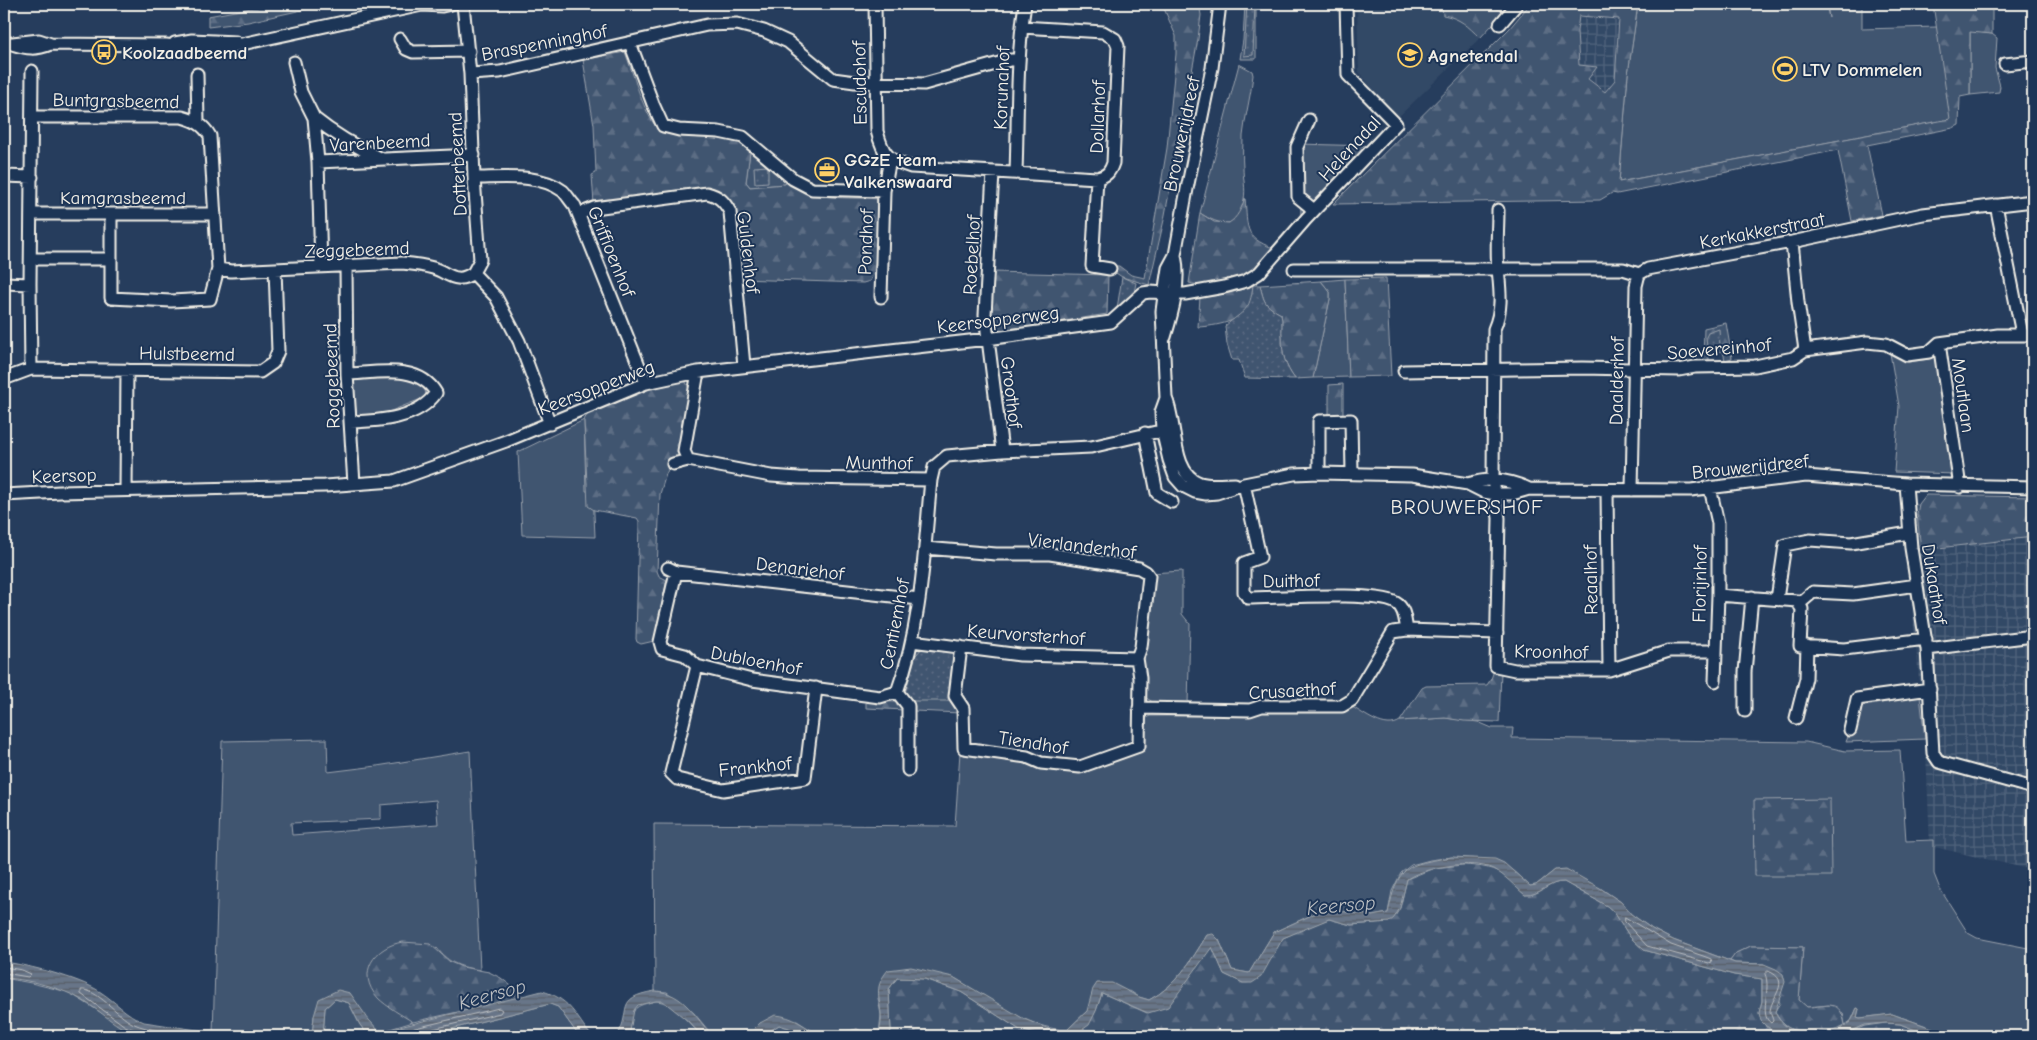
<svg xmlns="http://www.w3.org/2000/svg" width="2037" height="1040" font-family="'Comic Neue',sans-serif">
	<defs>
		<pattern id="industrial-grid" width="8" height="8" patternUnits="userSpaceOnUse" patternTransform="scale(1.25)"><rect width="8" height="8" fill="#334966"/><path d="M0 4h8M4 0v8" fill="none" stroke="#51647c"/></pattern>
		<pattern id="forest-firs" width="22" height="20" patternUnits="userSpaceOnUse" patternTransform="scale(1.25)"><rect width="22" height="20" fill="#40546f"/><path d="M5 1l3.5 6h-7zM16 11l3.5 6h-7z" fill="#5c6d84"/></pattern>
		<pattern id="park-dots" width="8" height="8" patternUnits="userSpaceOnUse" patternTransform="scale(1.25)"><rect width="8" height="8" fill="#40546f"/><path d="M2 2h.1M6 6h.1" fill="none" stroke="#5c6d84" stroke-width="1.8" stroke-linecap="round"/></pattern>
		<pattern id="water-rules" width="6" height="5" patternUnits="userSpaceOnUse" patternTransform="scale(1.25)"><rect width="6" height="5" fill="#677588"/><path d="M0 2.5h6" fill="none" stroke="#585e67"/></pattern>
	</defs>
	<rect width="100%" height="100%" fill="#263d5d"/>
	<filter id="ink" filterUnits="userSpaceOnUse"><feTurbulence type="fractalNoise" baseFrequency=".02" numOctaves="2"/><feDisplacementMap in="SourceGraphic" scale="10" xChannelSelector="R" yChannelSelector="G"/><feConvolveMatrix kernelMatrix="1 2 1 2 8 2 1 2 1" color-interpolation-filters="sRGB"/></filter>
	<g filter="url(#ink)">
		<path fill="#334966" d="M1357,4H1456V9L1480,38L1396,119L1359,72Z"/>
		<path fill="url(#industrial-grid)" d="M1578,16L1619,19L1615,80L1605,92L1588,79L1596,67L1579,66L1577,31Z
			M1902,503L2033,508V870L1930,846L1926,751Z"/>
		<path fill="#40546f" stroke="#9aa2ac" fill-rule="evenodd" d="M1245,4H1256V59H1240L1243,40Z
			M1638,4H1826L1829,18L1827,4H1862V29L1937,27L1951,119L1619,182L1628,74Z
			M1970,31L1992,34L1997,38L1995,68L2000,86L1999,92L1970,95Z
			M1239,64L1252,71L1253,75C1251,96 1245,116 1243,136C1243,147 1242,157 1243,168C1243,178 1246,189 1244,199C1240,231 1220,226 1200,213Z
			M1299,144L1370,146L1301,218Z
			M753,149L789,181L785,184L750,187L746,182L750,152Z
			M1345,279L1349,377L1313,378L1330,299V292L1321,281Z
			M1890,353L1908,362L1929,359L1931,355L1939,353L1956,474L1894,472L1899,406Z
			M402,375C416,381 425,380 426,397L386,413L357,417L352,381Z
			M584,420L586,491H593L595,537L522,535L518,452Z
			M1182,571V614L1190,624L1188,705L1156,704L1143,696L1142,663L1151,573Z
			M923,644L953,651L956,657L961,713L914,711L903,690L914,652L917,648Z
			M1920,696L1925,739L1846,742L1859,707Z
			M1352,707C1365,714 1385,731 1400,721L1445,718L1478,722L1492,728H1513L1512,738L1806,742L1845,751L1900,750L1906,841L1934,840V874L1940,889L1968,933L1977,938L2033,949V1036H1955L1892,1014L1860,1018L1857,1017L1859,1009L1857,1008L1851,1021L1845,1025L1843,1013L1829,1005L1807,1007L1799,1000L1803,947L1751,946L1736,953L1730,961L1673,940L1652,929L1631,914L1621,902L1600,888L1555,870L1536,885L1530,886L1512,870L1452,857L1430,860L1411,865L1401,873L1392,891L1388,913L1372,916L1327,909L1314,914L1274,932L1249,973L1232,970L1219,940L1207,935C1191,961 1176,986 1149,1000L1139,997L1130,991L1087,1011L1067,1030C1027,1029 987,997 953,977L878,998L881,1015L879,1034L873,1036L857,1029L829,1036H820L797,1021L760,1023L747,1036H713L694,1013L667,992L655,991L654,824L955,826L960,752L1082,770L1142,750L1146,718L1150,716L1255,715L1259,711L1344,710Z
			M327,739L328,772L377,766L470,751L480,970C461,967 449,964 437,948L378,998L413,1022L380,1032L338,990L314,1016L312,1036H238L213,1033L222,741ZM436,800L438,824L292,835L291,823L381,819V805Z
			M4,978L31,983L68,992L139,1036H4Z
			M335,999L349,1003L360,1025L369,1036H323L325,1008Z
			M656,1001C672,1001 690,1025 702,1036H629C634,1010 628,1007 656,1001Z
			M550,1004L558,1007L579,1036H424Z
			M779,1025L789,1028L801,1036H762Z"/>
		<path fill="url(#forest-firs)" stroke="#9aa2ac" fill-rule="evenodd" d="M273,4H329L248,22L208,27V16Z
			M1162,4H1199L1201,15L1198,39L1164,220L1149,285L1122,277L1110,269L1113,266H1119L1131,275L1145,278L1167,148L1176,54V36Z
			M1455,4L1488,5L1504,12L1480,38C1468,26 1460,18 1443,15L1442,7H1454Z
			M1530,4H1638L1628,74L1619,182L1950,119L1933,4H1992V34L1970,32V95L1960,97L1959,125L1953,128L1867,145L1882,215L1852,221L1838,150L1617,194L1612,193L1600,200L1333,204L1509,29ZM1579,16L1619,19L1615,80L1605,92L1588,79L1597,67L1579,65L1577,31Z
			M625,52C634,75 640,103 654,124C667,142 717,133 739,142C744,143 748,148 751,151L750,152L746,182L750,187L785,184L788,180C814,203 846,196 878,199L875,271L870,281L863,283L738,279L724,195L594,204L592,175L596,173L594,125L583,60Z
			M1245,198C1248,227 1243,237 1273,248C1266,256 1259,265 1251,271C1237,282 1205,288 1189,283L1200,213L1214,222L1229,223C1238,217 1241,209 1245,198Z
			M992,272L1108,275L1107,314L998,332L991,327L989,319Z
			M1386,278L1391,376L1349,377L1345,279Z
			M1321,281L1330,292V299L1313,378L1295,379C1285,366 1282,354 1282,338C1281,329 1283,322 1281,314C1264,305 1264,302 1260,285Z
			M1253,285C1252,290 1253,296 1251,301C1246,322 1215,326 1198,327L1200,297C1219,296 1235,293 1253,285Z
			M1726,323L1732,358L1725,360L1723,351L1709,353V363H1703L1704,328Z
			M681,381L686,382L691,394L680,453L673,460L666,474L660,494L657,571L659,576L667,580L654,641L641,644L637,642L636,639L639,521L637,518L594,510L588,506L584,420L587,415C616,399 648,386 681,381Z
			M1343,384V415L1329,416V385Z
			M1926,495L2033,497V537L1921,550L1917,514L1919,504Z
			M1496,665L1501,672L1499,722L1464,721L1445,718L1400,721L1422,688L1426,686L1487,685L1491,679Z
			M866,700L894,702L904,710L866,708Z
			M1830,799L1831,876H1755L1754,800Z
			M1463,865C1480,866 1495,867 1508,878C1515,883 1519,890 1525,895C1540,896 1549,881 1564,882L1607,906L1614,912L1630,937L1644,950L1734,975L1762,979V1001L1759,1013L1766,1027L1784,1036H1073C1092,1022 1095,1016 1102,993L1147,1013L1212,946L1224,974L1243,983L1273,954L1283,938L1312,925L1329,919L1351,925L1389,922L1400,908L1407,879L1434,868Z
			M403,942L430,944L450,962L462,967L489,972L501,978L510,985L520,998L413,1022C402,1015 387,1007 378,998C355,973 375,946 403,942Z
			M1751,946L1803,947L1799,1000L1807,1007C1828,1007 1840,997 1845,1025C1823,1036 1786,1040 1775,1011L1780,1003L1764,964L1735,963L1730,961L1736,953Z
			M897,978L924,979L961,992L1020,1030L1043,1036H887L891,1031L889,989Z
			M1886,1023L1900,1024L1931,1036H1840L1865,1026Z"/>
		<path fill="url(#park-dots)" stroke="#9aa2ac" d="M1247,4H1255L1253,55L1244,56Z
			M768,166V182L755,183L754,167Z
			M1122,277L1136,283L1133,297L1116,315Z
			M1253,285H1260C1264,302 1264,305 1281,314C1283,322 1281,329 1282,338C1282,354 1285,366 1295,379L1245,378L1239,360H1232L1227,344L1225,326C1244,310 1250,312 1253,285Z
			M1719,329L1720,347H1707L1706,337L1708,333Z
			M923,647L951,652L953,655L948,701H911L905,693L916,655Z"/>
		<path fill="url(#water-rules)" stroke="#9fa7ae" d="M1452,857L1495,859L1504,863L1530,886L1536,885L1555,870L1566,869L1600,888L1621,902L1631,914L1652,929L1673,940L1735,963L1764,964L1776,969L1783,974L1785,982L1775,1012C1786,1040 1829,1039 1850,1022C1853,1019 1855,1012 1857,1008L1859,1009L1857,1017L1860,1018L1892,1014L1955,1036H1931L1900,1024L1886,1023L1865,1025L1840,1036H1784L1766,1026L1761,1021L1759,1013L1762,1001V979L1734,975L1644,950L1630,937L1614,912L1607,906L1564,882C1549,881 1540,896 1525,895C1514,886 1506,876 1493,869C1472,859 1425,867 1407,879L1400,908L1394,918L1389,922L1351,925L1329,919L1283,938L1261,977L1252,983H1243L1224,974L1212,947L1168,1007L1148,1013L1102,993L1096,1011L1089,1025L1073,1036H1043L1020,1030L961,992L925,979L897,978L889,989L891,1031L887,1036H873L879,1034C880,1028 882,1020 881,1014C879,994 874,987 888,970L911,967L953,977L1024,1019L1049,1029L1067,1030L1087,1011L1093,989L1097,983H1112L1139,997L1149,1000C1176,986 1191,961 1207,935L1213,934L1219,940L1232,970L1249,973L1274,932L1314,914L1327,909L1372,916L1388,913C1398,865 1405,865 1452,857Z
			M4,962C28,965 79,978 99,991C115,1001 126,1015 144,1022L237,1036H137C116,1027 101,1011 82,1000C63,988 27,979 4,978Z
			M338,990L350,993L369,1020L380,1032L542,991C568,998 574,1013 589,1033L594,1036H579L558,1007L550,1004L424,1036H369L360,1025L349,1003L335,999L325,1008L323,1036H312L314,1016L319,999Z
			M655,991C685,993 694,1017 713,1036H702L688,1021L663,1001H656L638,1005L634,1010L629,1036H617C633,1010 613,998 655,991Z
			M775,1015C793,1016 806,1027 820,1036H801L789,1028L779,1025L762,1036H747L760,1023Z
			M857,1029L870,1036H829Z"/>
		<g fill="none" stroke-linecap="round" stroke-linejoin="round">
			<path stroke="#bcbfc2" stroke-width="1" d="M1625,917L1671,945L1706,957L1711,959L1712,962L1709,963L1647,946L1625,922Z
				M4,967L22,970L31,974L28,977L4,973
				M1768,971C1794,981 1769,998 1770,1013C1771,1014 1773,1020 1773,1021L1771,1023C1758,1015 1772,989 1765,974Z
				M137,1036L135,1030L125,1026L81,994V990C96,988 118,1016 132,1023C150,1032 181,1033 201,1036
				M382,1036L499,1008L502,1010L500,1013L433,1029L430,1032L429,1036"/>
			<g stroke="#f4f1e8" stroke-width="15">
				<path id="minor" d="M463,4L470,74L474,178L480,260L473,273
					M875,4L877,131C883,155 888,160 911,167L1097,178
					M1220,4L1212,68L1187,189L1175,255L1168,268L1166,281L1162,311L1166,398L1161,412L1162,430L1169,460L1175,477L1183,486L1195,492L1206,494L1217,493L1244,484L1294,474L1319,473L1412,475L1468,484L1484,492L1496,494H1512L1529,489L1691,490L1806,476L1906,484L2033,487
					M1500,24L1517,4
					M1022,27L1103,32L1115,39L1118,46L1113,163C1110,172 1107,176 1097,178L1092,266L1110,269
					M400,39L406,49L413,52L469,51
					M175,43L192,40L236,42
					M630,43L653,104L663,126L679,130L719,132L743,137L793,179L812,189L884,191
					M4,44L39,40L51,44L166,45L193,48L219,49L422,5L442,6L451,4
					M12,44C27,49 36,50 51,44
					M294,62L301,92L314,118L318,162L321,267
					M2005,64L2033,61
					M197,74L198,122
					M470,74L500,72L707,25L737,24L764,31L788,42L833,79L855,82L924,84L1010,60H1018
					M33,117H182C195,121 203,124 210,136L218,269L210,299L171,301L111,298V215
					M314,118C335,135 356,147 380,158
					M1309,120L1297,147L1298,197L1314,210
					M318,162L474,155
					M993,173L985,315L1002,451
					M1016,173C1018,117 1016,60 1025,4
					M4,176L32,177
					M474,178C502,178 539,173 563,191C567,195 571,202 575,206L646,383
					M1996,205L2022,334
					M1498,210C1498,229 1496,250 1498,269C1500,290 1503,309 1494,329L1493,480L1499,518L1496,666L1515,670H1609L1669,651H1715
					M31,214H215
					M579,214L594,208L707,193C719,196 724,201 730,212L744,366
					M1792,242L1798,302L1805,350
					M31,259H111
					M346,266L347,374L354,484
					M218,269L231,271L402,263C413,264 423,265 433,268C449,273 456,285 473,273L496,297L519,341L550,424
					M1294,269H1623L1639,274L1648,269L1792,242L1923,214L2033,201
					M4,283L30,284
					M881,297L884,191L890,159
					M1165,337C1173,311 1181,282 1175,255
					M31,369L30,284L32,71
					M1404,371L1582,368L1679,370L1695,367L1755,366L1793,358L1805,350L1867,342L1886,344L1907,355L1929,352L1939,343
					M698,372L684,451L688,460L771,476L799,478L931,480L934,467L947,456L1002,451L1091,447L1173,428
					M347,374C376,373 419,363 436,393C418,419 380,421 350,422
					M4,379L31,369L260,372L273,363L278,351L275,269
					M1166,398C1177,422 1171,474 1200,483C1210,486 1224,484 1235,484
					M1145,433L1157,493L1172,502
					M673,464L688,460
					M1319,473V421L1351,420L1352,473
					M1244,484L1260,557L1244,563V592L1248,598C1277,598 1375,591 1396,603C1405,608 1405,621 1407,630
					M1468,484C1489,477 1509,479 1529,489
					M1906,484L1911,548L1927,649L1933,753L1939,762L2033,788
					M1960,487L1939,343L1998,335H2033
					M1710,488L1718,523V595L1715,681
					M126,490L127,370
					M1607,490L1609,670
					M1632,490L1636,286L1639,274
					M4,495L60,492L325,486L394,481L506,441L646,383L698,372L987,339L1111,322L1143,293L1150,292L1185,294L1224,287L1246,281L1259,273L1306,219L1396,124L1348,75L1346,4
					M925,548L996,554H1050L1139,568L1146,572L1149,576L1141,647L1137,658L1140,678L1139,746L1080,767L1041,763L1027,757L964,748L963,708L955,696L961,647
					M668,568L676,572L919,599
					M676,572L660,642L662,649L685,655L697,666L752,680L880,697L897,692
					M1718,595L1797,601L1802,609L1800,646L1844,649L1926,639
					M1777,599L1785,545L1810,540L1851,543L1909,533
					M1799,604L1813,592L1853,594L1917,585
					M912,641L1020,655L1137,658
					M1927,649L2033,636
					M697,666L671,773L677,779L723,790L805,778L816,688
					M1139,708L1250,710L1262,706H1342L1352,700L1393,632L1407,630L1497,633
					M1745,711V672L1752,597
					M1796,718L1806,678L1807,646
					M1850,730L1857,699L1930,689
					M908,770V706L897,692C922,624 924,551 931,480"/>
			</g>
			<use href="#minor" stroke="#1d3557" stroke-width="11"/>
		</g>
	</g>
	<defs>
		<g id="bus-ring" transform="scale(1.25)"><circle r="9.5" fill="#1d3557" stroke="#ffd166" stroke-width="1.5"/><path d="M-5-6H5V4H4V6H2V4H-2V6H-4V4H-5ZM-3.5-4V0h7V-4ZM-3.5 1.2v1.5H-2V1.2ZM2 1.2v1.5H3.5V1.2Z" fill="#ffd166"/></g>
		<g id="school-ring" transform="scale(1.25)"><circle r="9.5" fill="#1d3557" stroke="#ffd166" stroke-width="1.5"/><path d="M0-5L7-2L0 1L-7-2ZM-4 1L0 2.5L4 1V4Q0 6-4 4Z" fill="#ffd166"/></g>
		<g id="stadium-ring" transform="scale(1.25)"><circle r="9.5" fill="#1d3557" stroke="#ffd166" stroke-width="1.5"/><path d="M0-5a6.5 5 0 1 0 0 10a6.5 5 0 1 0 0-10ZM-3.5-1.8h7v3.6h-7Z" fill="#ffd166"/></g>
		<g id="office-ring" transform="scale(1.25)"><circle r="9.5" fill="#1d3557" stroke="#ffd166" stroke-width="1.5"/><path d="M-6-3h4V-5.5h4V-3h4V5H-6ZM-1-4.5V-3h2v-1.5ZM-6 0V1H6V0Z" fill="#ffd166"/></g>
	</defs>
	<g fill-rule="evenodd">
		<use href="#bus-ring" x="104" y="52"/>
		<use href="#school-ring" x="1410" y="55"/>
		<use href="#stadium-ring" x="1785" y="69"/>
		<use href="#office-ring" x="827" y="170"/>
	</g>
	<g text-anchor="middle" stroke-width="4" stroke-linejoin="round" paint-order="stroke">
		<g font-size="19" fill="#f4f1e8" stroke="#1d3557">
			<text transform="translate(544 42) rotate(-11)" y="7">Braspenninghof</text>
			<text transform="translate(859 83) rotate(-91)" y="7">Escudohof</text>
			<text transform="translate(1001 88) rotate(-88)" y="7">Korunahof</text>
			<text transform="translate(116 100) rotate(1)" y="7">Buntgrasbeemd</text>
			<text transform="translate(1097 117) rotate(-88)" y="7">Dollarhof</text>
			<text transform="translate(1181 134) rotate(-78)" y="7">Brouwerijdreef</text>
			<text transform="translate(380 142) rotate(-3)" y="7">Varenbeemd</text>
			<text transform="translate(1349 148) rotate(-47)" y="7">Helenadal</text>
			<text transform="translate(457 164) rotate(-93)" y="7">Dotterbeemd</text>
			<text x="123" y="204">Kamgrasbeemd</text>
			<text transform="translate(1762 230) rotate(-11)" y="7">Kerkakkerstraat</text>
			<text transform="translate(865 242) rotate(-88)" y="7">Pondhof</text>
			<text transform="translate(357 249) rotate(-2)" y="7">Zeggebeemd</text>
			<text transform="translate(612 251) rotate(68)" y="7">Griffioenhof</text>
			<text transform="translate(749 252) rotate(83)" y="7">Guldenhof</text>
			<text transform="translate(971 255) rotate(-87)" y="7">Roebelhof</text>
			<text transform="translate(998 319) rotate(-7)" y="7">Keersopperweg</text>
			<text transform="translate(1719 348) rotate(-5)" y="7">Soevereinhof</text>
			<text transform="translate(187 353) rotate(1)" y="7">Hulstbeemd</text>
			<text transform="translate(331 376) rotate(-92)" y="7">Roggebeemd</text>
			<text transform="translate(1616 381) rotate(-89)" y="7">Daalderhof</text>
			<text transform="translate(596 387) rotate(-21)" y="7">Keersopperweg</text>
			<text transform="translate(1012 392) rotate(83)" y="7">Groothof</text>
			<text transform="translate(1964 395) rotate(82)" y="7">Moutlaan</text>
			<text transform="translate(879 462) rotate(1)" y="7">Munthof</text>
			<text transform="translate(1750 466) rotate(-6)" y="7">Brouwerijdreef</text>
			<text transform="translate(64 475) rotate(-2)" y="7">Keersop</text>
			<text transform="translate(1082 545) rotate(7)" y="7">Vierlanderhof</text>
			<text transform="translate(800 568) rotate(7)" y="7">Denariehof</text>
			<text transform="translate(1291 580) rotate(-1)" y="7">Duithof</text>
			<text transform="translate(1590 580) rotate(-91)" y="7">Reaalhof</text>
			<text transform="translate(1699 584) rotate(-89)" y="7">Florijnhof</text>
			<text transform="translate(1935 584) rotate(81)" y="7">Dukaathof</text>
			<text transform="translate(894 624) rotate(-79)" y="7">Centiemhof</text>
			<text transform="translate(1026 634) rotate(4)" y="7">Keurvorsterhof</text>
			<text transform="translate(1551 651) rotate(1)" y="7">Kroonhof</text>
			<text transform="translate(756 660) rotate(11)" y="7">Dubloenhof</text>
			<text transform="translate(1292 690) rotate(-3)" y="7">Crusaethof</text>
			<text transform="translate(1033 742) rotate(9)" y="7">Tiendhof</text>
			<text transform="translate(755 766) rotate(-6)" y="7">Frankhof</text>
		</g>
		<g font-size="19" font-weight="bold" fill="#f4f1e8" stroke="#1d3557" text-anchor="start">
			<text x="122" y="59">Koolzaadbeemd</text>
			<text x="1428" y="62">Agnetendal</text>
			<text x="1802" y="76">LTV Dommelen</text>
			<text x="844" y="166">GGzE team<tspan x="844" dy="22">Valkenswaard</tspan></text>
		</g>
		<g font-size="20" letter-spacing="1" fill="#f4f1e8" stroke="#1d3557">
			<text x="1467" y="514">BROUWERSHOF</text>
		</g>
		<g font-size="20" font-style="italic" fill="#bcbfc2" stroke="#1d3557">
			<text transform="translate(1341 905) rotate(-5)" y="7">Keersop</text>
			<text transform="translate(492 994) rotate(-15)" y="7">Keersop</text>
		</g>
	</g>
	<rect width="2037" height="1040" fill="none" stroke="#1d3557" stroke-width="20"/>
	<rect x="10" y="10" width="2017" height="1020" fill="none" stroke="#f4f1e8" stroke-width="2" filter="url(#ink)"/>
</svg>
